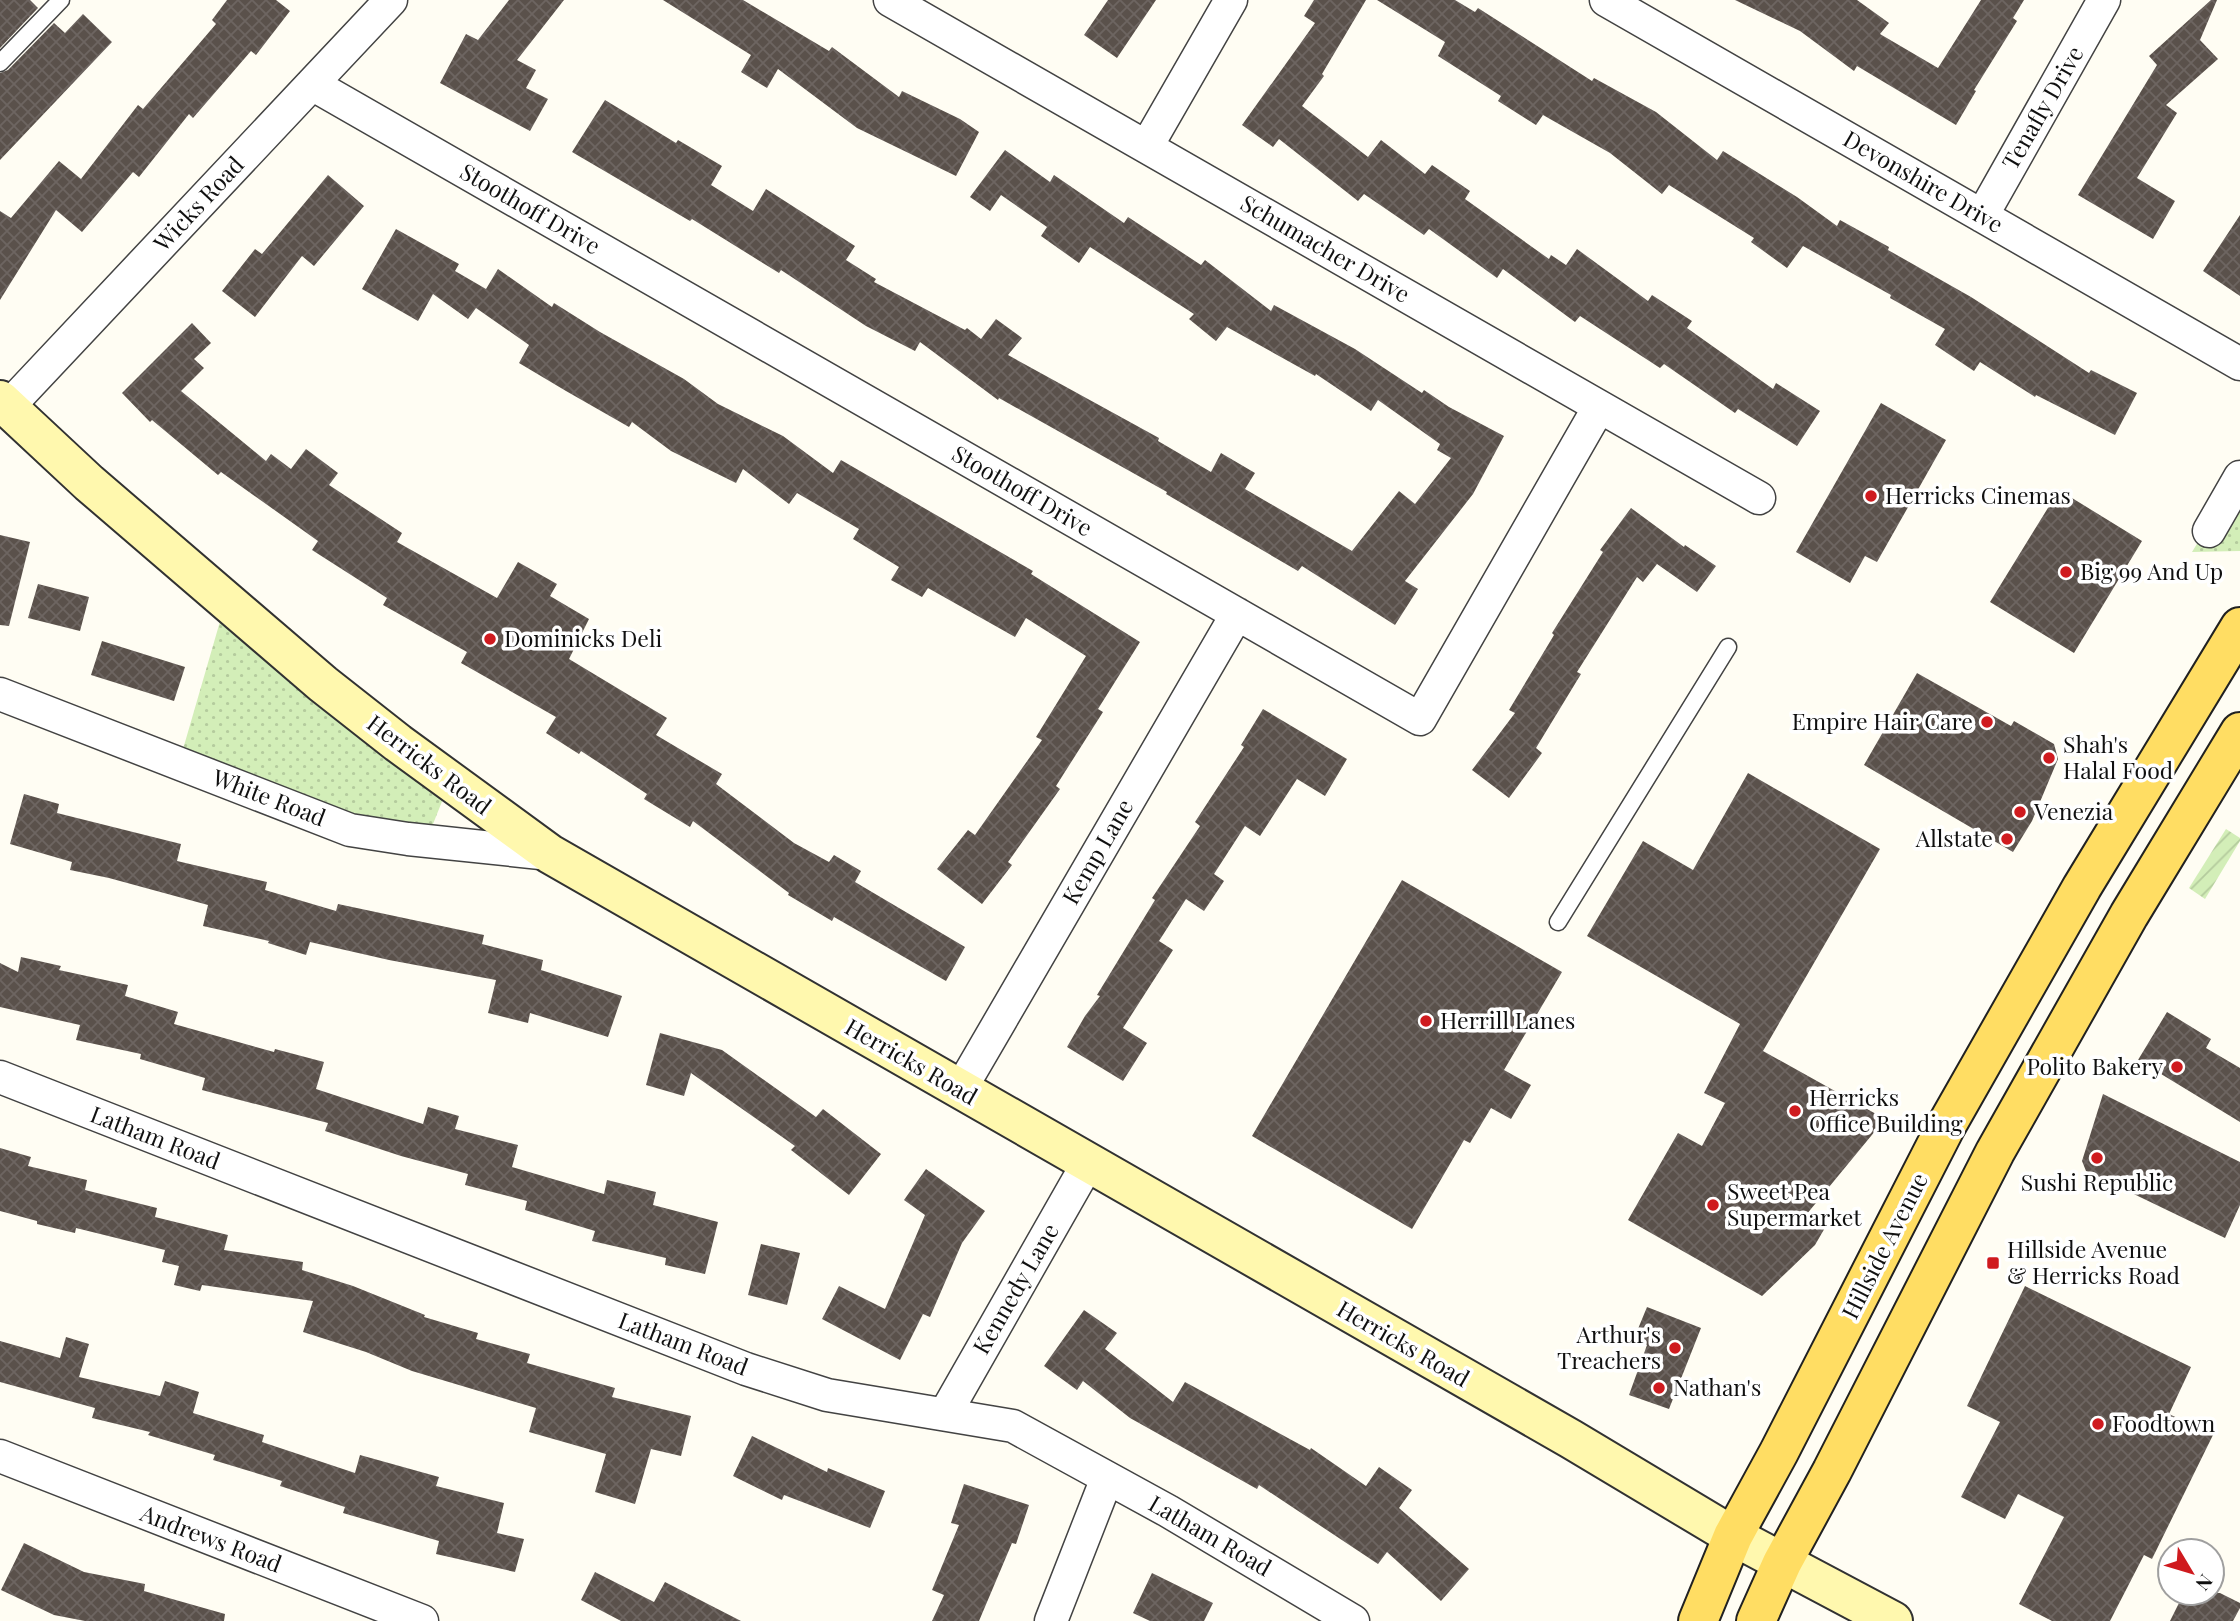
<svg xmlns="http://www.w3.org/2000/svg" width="2240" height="1621" font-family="'Playfair Display',serif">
	<defs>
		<pattern id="grass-dots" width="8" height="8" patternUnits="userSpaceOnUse" patternTransform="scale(1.75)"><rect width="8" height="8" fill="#d3eeb8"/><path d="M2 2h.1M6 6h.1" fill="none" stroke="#b4cb9d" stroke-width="1.8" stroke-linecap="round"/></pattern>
		<pattern id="garden-furrows" width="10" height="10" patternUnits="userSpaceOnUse" patternTransform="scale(1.75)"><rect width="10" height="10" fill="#d3eeb8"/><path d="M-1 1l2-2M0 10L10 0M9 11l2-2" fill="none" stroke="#b4cb9d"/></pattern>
		<pattern id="building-cross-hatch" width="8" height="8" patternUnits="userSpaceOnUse" patternTransform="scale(1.75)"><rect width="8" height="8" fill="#5a514b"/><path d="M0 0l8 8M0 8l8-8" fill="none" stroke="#6d6561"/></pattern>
	</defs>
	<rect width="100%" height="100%" fill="#fffdf3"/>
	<path fill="url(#grass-dots)" d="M2240,473V551L2192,552Z
		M221,618L447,789L431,829L352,819L181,756Z"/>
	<path fill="url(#garden-furrows)" d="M2226,829L2240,838V841L2205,899L2189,888Z"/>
	<path fill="url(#building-cross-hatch)" d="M0,0H30L38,8L0,48Z
		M227,0H276L290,11L256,55L251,51L193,118L189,114L139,177L133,172L82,232L56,210L0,300V211L11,218L59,161L81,179L138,105L143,109L216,24L212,20Z
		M509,0H564L517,60L536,70L526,88L548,99L530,131L440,83L466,34L478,40Z
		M663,0H743L829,51L832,47L899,97L902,91L960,119L979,132L956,176L857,128L778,69L767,88L741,72L751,55Z
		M1108,0H1156L1117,58L1084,35Z
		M1314,0H1366L1322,74L1324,76L1302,106L1368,157L1381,140L1425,174L1432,165L1470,191L1465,199L1549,259L1551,255L1566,265L1577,249L1648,301L1652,295L1692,321L1687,328L1773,389L1776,383L1820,411L1797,446L1738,409L1735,413L1664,364L1660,368L1580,316L1575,322L1503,269L1497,278L1429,229L1424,235L1364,194L1358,201L1279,139L1273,147L1242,125L1315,23L1304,16Z
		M1377,0H1455L1475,12L1478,8L1592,81L1594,78L1656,112L1717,160L1723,151L1797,197L1837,226L1840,220L1889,247L1888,250L1971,297L2089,373L2091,370L2137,393L2115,435L2036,395L2035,397L1980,362L1974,371L1935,345L1945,329L1890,298L1891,295L1803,246L1787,268L1751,242L1754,238L1669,185L1662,194L1610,153L1543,115L1536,125L1498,101L1501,96L1438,56L1445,42Z
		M1735,0H1857L1889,23L1880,34L1938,68L1981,0H2024L2013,18L2017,21L1974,90L1976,91L1956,125L1857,66L1854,71L1800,31Z
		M2211,0H2217L2200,40L2218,59L2166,105L2177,113L2137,178L2175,201L2153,239L2078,195L2157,65L2149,56Z
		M83,14L112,42L0,160V73L8,70L54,23L65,33Z
		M605,100L676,143L678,140L722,166L711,185L753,211L766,189L855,246L846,260L876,279L874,282L965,330L967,328L981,339L996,319L1022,338L1008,355L1159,438L1158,441L1211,472L1221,453L1255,473L1245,489L1352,551L1399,491L1415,504L1451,458L1437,450L1440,444L1378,400L1371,411L1316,374L1315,376L1227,327L1216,341L1189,319L1194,314L1090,247L1079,263L1041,236L1047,227L1001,195L990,211L970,197L1005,150L1050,182L1054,175L1124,223L1128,217L1201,265L1205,260L1271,311L1274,305L1355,349L1422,393L1424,390L1449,407L1504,436L1473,494L1405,581L1418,589L1395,625L1302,566L1298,571L1166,494L1167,492L999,398L998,400L920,342L915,351L866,326L781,270L779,273L692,219L690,221L572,152Z
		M328,175L364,206L314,266L302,256L255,317L222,291L255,249L262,254Z
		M2240,215V296L2203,271Z
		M396,229L459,264L455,271L486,289L498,269L552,307L554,303L600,332L684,379L718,404L783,436L833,473L841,460L1033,571L1031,574L1140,642L1098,709L1103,712L1056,786L1060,789L1008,862L1012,865L982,904L937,869L968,830L975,835L1042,740L1036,737L1086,656L1026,618L1015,637L928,588L922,597L891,580L899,567L853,539L859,529L797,493L789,504L743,469L736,483L671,451L632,422L629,427L566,391L519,363L529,345L476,308L468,319L433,294L418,321L362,289Z
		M192,323L211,343L194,359L204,368L181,391L266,461L271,454L291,469L306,449L338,473L329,485L402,533L397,542L497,598L518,562L557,584L550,596L589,619L569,659L667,718L656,735L722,774L716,784L794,843L829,862L834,855L861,871L855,882L965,947L946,981L834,917L832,921L788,895L789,893L693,821L690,827L644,799L647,794L581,751L579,754L546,733L556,717L461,663L467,652L383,605L387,598L312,550L318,541L221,472L218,475L152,420L150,422L122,393Z
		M1881,403L1946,440L1877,562L1865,556L1850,583L1796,552Z
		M2059,490L2142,541L2074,653L1990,602Z
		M1631,508L1684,547L1685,545L1716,566L1697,592L1657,564L1643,582L1637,577L1577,672L1581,674L1536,748L1542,753L1509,798L1472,770L1515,713L1509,710L1554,635L1552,633L1603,552L1600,550Z
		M0,535L30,542L9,626L0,625Z
		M38,584L89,597L80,631L28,618Z
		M102,641L185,667L174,701L91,675Z
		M1917,673L2011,726L2014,721L2054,744L2058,759L2032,821L2013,852L1864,765Z
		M1263,709L1347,759L1325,796L1297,779L1260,836L1245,826L1214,874L1224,881L1204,911L1186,899L1159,941L1173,950L1123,1028L1147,1043L1123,1081L1067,1047L1085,1016L1100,996L1097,995L1155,900L1152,898L1200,826L1195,822L1244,747L1241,745Z
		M1748,773L1880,849L1763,1051L1885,1119L1806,1215L1826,1226L1815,1245L1762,1296L1628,1220L1678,1133L1702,1146L1725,1103L1704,1093L1740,1024L1587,936L1643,841L1693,870Z
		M24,794L59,804L57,813L181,844L177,861L267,882L265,890L336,911L338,904L484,935L482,944L543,960L541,970L622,996L608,1037L530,1013L528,1023L488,1013L496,980L389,960L310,942L306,955L268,943L269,941L203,926L208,905L109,878L70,870L72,862L10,844Z
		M1402,880L1562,972L1504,1070L1531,1085L1511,1119L1491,1108L1470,1143L1464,1140L1412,1229L1252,1136Z
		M21,957L61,966L59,970L128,985L125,996L178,1012L174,1024L274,1052L275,1049L324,1062L316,1089L423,1124L428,1107L459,1116L455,1129L518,1145L512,1167L604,1194L607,1180L656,1192L653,1205L718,1222L705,1274L665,1265L666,1258L592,1241L595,1231L525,1210L527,1201L465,1185L468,1174L401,1156L325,1131L328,1123L202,1090L205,1078L140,1059L141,1054L76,1040L80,1025L0,1007V963L18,972Z
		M2167,1012L2211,1039L2206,1048L2240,1068V1122L2138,1060Z
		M660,1033L722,1050L816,1117L823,1109L881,1154L849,1195L791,1150L795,1146L691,1073L684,1096L646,1085Z
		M2103,1094L2240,1162V1205L2225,1238L2086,1171L2082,1161Z
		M0,1148L31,1157L28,1166L87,1180L85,1190L157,1208L155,1217L228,1235L224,1250L303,1262L302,1270L353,1286L425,1315L424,1317L478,1333L476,1339L530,1354L527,1363L615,1388L612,1397L691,1416L681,1456L651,1449L635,1504L595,1492L606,1454L529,1432L536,1408L412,1371L366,1352L303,1332L313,1301L202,1285L200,1291L174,1285L179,1266L162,1262L165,1250L76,1228L75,1233L37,1224V1221L0,1211Z
		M926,1169L985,1211L962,1243L930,1317L923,1314L900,1360L822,1319L839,1286L885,1309L925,1215L904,1200Z
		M761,1244L800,1253L787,1305L748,1295Z
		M2025,1286L2191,1367L2169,1414L2213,1435L2152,1559L2144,1555L2110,1621H2052L2019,1604L2064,1517L2018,1494L2005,1519L1961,1497L2000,1422L1967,1406Z
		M1647,1307L1701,1328L1669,1409L1629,1395L1647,1345L1633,1341Z
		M1084,1310L1117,1333L1105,1349L1173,1402L1185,1382L1310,1450L1311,1448L1366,1486L1379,1467L1412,1490L1399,1508L1469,1569L1441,1601L1387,1552L1378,1564L1259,1485L1257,1489L1130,1418L1083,1381L1077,1390L1044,1366Z
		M66,1337L89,1344L79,1377L160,1396L165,1381L199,1392L193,1413L264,1435L262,1442L355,1473L360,1455L439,1477L436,1486L504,1503L497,1533L524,1539L515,1572L436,1554L439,1541L343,1513L345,1507L280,1486L282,1481L213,1460L215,1455L148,1435L150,1432L92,1418L95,1408L0,1382V1341L60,1358Z
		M752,1436L827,1472L828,1468L885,1491L870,1528L784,1495L782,1500L733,1476Z
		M964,1484L1029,1505L1016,1544L1012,1543L979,1621H932L944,1595L932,1590L959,1525L951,1523Z
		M24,1543L84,1572L145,1584L144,1591L225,1614L224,1621H85L54,1615L1,1590Z
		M595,1572L654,1602L665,1582L741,1621H621L581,1600Z
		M1152,1573L1213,1603L1204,1621H1150L1133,1613Z
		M2184,1593H2220L2240,1603V1608L2233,1621H2170Z"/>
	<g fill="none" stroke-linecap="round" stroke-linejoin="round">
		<g stroke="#434343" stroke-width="19">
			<path id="service" d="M0,63L61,0
				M1558,922L1728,647"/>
		</g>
		<g stroke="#434343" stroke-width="35">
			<path id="minor" d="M890,0L1759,498
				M1606,0L2240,364
				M312,84L1420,719L1599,407
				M1147,146L1231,0
				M1982,216L2104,0
				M7,408L391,0
				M2209,531L2240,477
				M0,694L350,830L408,839L550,854
				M0,1077L746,1369L827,1395L1013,1426L1168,1511L1353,1621
				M960,1090L1237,614
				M945,1414L1088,1163
				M0,1456L422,1621
				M1051,1621L1107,1478"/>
		</g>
		<g stroke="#323232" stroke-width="42">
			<path id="secondary" d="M0,400L89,483L323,684L398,743L550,854L1571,1439L1733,1536L1893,1621"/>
		</g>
		<g stroke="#212121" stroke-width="42">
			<path id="primary" d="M1698,1621L1733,1536L1779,1452L1946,1126L2082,887L2240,627
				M1756,1621L1782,1563L1832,1471L1995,1152L2129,915L2240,732"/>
		</g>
		<use href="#service" stroke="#fff" stroke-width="16"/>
		<use href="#minor" stroke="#fff" stroke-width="32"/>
		<use href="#secondary" stroke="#fff8ae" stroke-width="38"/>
		<use href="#primary" stroke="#ffdd63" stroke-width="38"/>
	</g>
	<g fill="#cf1a1e" stroke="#fff" stroke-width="2.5">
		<circle cx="1871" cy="496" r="7"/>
		<circle cx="2066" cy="572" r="7"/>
		<circle cx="490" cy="639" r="7"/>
		<circle cx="1987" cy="722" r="7"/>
		<circle cx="2049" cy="758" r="7"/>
		<circle cx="2020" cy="812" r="7"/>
		<circle cx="2007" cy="839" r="7"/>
		<circle cx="1426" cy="1021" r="7"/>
		<circle cx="2177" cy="1067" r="7"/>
		<circle cx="1795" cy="1111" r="7"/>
		<circle cx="2097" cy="1158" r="7"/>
		<circle cx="1713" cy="1205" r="7"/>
		<rect x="1986" y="1256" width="14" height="14" rx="3.5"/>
		<circle cx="1675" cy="1348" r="7"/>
		<circle cx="1659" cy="1388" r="7"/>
		<circle cx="2098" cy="1424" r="7"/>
	</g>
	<g text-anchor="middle" stroke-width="7" stroke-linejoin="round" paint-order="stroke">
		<g font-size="23" fill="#101010" stroke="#fff">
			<text transform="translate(2043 108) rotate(-60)" y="8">Tenafly Drive</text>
			<text transform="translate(1923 182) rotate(30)" y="8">Devonshire Drive</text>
			<text transform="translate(199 204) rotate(-47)" y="8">Wicks Road</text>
			<text transform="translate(530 209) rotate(30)" y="8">Stoothoff Drive</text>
			<text transform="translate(1325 249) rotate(30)" y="8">Schumacher Drive</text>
			<text transform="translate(1022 491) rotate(30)" y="8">Stoothoff Drive</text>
			<text transform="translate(429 765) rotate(37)" y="8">Herricks Road</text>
			<text transform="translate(269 798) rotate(21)" y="8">White Road</text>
			<text transform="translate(1098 852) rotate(-60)" y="8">Kemp Lane</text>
			<text transform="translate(911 1062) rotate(30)" y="8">Herricks Road</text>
			<text transform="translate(155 1138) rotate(21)" y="8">Latham Road</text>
			<text transform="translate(1885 1246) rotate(-63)" y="8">Hillside Avenue</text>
			<text transform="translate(1016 1289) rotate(-60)" y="8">Kennedy Lane</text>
			<text transform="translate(683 1344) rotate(21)" y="8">Latham Road</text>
			<text transform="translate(1403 1344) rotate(30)" y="8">Herricks Road</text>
			<text transform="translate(1210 1536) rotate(30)" y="8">Latham Road</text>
			<text transform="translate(211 1539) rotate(21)" y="8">Andrews Road</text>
		</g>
		<g font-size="23" fill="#101010" stroke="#fff" text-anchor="start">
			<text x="1885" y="504">Herricks Cinemas</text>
			<text x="2080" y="580">Big 99 And Up</text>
			<text x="504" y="647">Dominicks Deli</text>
			<text x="1973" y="730" text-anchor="end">Empire Hair Care</text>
			<text x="2063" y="753">Shah's<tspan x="2063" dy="26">Halal Food</tspan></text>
			<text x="2034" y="820">Venezia</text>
			<text x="1993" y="847" text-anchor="end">Allstate</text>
			<text x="1440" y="1029">Herrill Lanes</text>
			<text x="2163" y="1075" text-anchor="end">Polito Bakery</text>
			<text x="1809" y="1106">Herricks<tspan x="1809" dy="26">Office Building</tspan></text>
			<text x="2097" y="1191" text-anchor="middle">Sushi Republic</text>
			<text x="1727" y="1200">Sweet Pea<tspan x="1727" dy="26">Supermarket</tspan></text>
			<text x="2007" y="1258">Hillside Avenue<tspan x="2007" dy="26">&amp; Herricks Road</tspan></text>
			<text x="1661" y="1343" text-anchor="end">Arthur's<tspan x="1661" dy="26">Treachers</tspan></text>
			<text x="1673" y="1396">Nathan's</text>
			<text x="2112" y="1432">Foodtown</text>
		</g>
	</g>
	<g transform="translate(2191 1572) rotate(128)"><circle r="33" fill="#ffffff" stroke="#9f9f9f" stroke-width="2"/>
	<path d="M0-5L12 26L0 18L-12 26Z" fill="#cf1a1e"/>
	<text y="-10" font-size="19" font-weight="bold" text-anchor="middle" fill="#101010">N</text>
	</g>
</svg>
